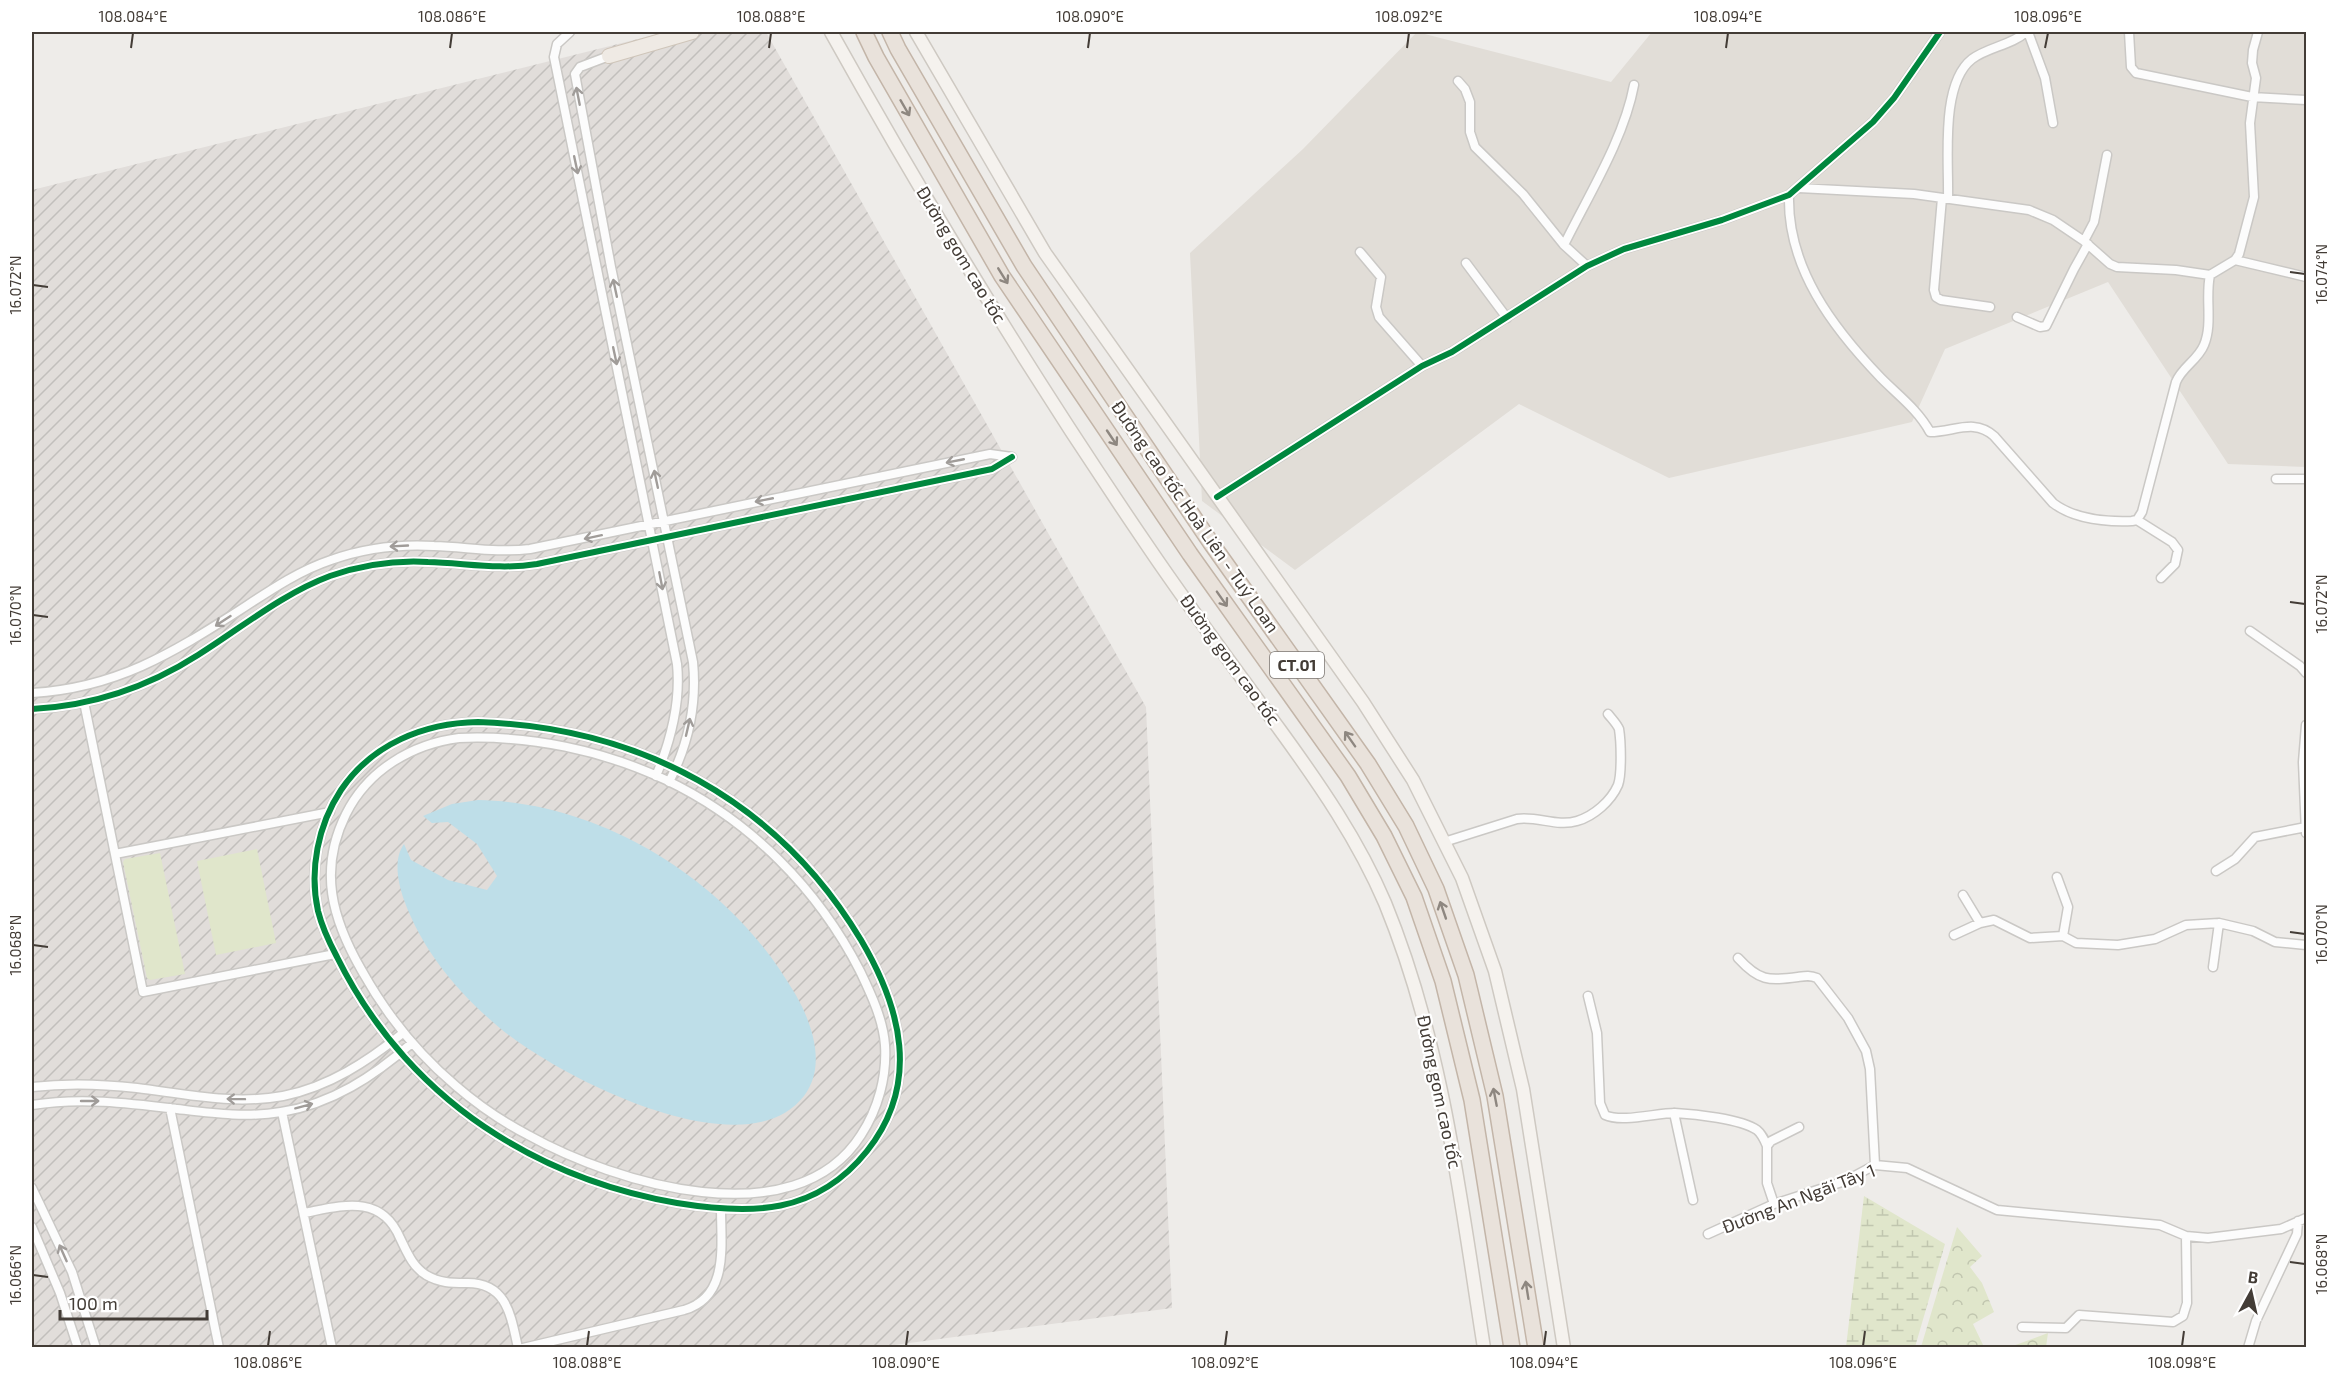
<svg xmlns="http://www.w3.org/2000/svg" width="2338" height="1379" font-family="'Exo 2',sans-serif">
	<defs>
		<pattern id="industrial-furrows" width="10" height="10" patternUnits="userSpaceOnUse" patternTransform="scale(1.5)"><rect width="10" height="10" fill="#e1ddda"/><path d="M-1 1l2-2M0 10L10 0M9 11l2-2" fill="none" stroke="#c2bfbc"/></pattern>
		<pattern id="forest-crowns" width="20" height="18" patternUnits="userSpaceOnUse" patternTransform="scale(1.5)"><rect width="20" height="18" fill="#e0e6cb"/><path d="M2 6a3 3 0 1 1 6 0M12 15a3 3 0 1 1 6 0" fill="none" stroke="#c1c6af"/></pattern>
		<pattern id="wetland-marsh" width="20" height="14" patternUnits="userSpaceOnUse" patternTransform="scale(1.5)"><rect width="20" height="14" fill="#e0e6cb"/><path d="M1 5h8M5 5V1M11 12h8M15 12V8" fill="none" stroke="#c1c6af"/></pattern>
	</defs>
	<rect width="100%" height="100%" fill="#eeece9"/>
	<path fill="#e1ddd7" d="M1417,32L1611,82L1652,32H2306V467L2228,464L2108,282L1945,349L1912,422L1669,478L1519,404L1295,570L1202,501L1190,253L1303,149Z"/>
	<path fill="url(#industrial-furrows)" d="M666,32H766L1146,707L1172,1308L872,1348L32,1347V190Z"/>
	<path fill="#e0e6cb" d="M257,849L276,943L216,955L197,861Z
		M160,853L185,974L150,980L147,978L123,862L125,859Z"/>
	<path fill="url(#forest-crowns)" d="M1957,1227L1982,1256L1970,1267L1982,1283L1994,1312L1973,1324L1984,1347H1921Z
		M2048,1333L2046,1347H2010Z"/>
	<path fill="url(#wetland-marsh)" d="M1864,1196L1945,1244L1915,1347H1846Z"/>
	<path fill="#bedee8" d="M478,800C596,802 715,873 780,970C789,984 798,997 804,1011C816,1038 823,1071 804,1096C744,1173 558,1076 501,1029C459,994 423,952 404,900C398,883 393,859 404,844L411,860L448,880L487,890L497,876L477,844L448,822L432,823L423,816L452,804Z"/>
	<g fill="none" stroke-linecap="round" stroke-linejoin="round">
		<g stroke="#cac8c5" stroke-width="11">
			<path id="street" d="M570,32L557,44L554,57L677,664C681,703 671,740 656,776
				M2028,32L2045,78L2053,123
				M2129,32L2131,67L2136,73L2252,97L2306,100
				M609,56L580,67L575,74L611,267L693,662C697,703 688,745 669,782
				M1458,81L1465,89L1470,102V132L1475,147L1523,194L1564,245L1587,266
				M1799,188L1914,194L2029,210L2053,220L2084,241L2110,264L2117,267L2176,270L2210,275L2235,260L2239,254L2254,197L2250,123L2256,78L2252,63L2253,50L2258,32
				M1789,195C1787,268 1833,328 1881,378C1899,396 1918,410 1930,432C1954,432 1974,418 1994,436L2053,503C2074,519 2106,522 2132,521L2137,520L2142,512L2176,382C2182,367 2198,360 2204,345C2213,324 2205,297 2210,275
				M1942,198L1934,290L1936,297L1941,300L1990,307
				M1948,198C1949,160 1940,84 1972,59C1988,47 2012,45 2026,32
				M2084,241L2094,222L2107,155
				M1564,245C1588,196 1624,139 1634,85
				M1360,252L1381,277L1376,307L1379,317L1422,366
				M2235,260L2306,277
				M1466,263L1507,318
				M2017,317L2040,327L2046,326L2074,269L2088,244
				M2276,479H2306
				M1217,497L1422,366L1452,352L1587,266L1624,249L1722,220L1789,195L1873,122L1894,98L1940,32
				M2137,520L2172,542L2178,550L2175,564L2161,578
				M2250,631L2300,666L2306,673
				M32,693C116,688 171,654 240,610C269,591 298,571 331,560C365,548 399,544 434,546C467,547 497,553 530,549L990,454L1012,457
				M84,702L143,992L335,954
				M32,709C91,706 148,687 198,655C241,628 282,594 330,576C362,565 395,560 428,562C465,563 500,570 537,564L992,469L1012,457
				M478,722C639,727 777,800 861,940C901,1008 921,1083 867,1151C816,1215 751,1215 677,1203C614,1192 551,1169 497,1135C428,1092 373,1030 337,957C329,942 322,927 318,911C309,870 318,825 341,790C372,744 424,723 478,722Z
				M2306,725L2303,762L2306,833
				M459,738C530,735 602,750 666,780C750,820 818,889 860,971C871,994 883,1019 885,1045C887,1077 878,1109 861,1135C795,1239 614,1183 528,1135C503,1122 478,1105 456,1086C418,1054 386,1014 362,971C332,919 318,870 346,814C368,770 412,744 459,738Z
				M1444,842L1517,819C1538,816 1557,827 1577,821C1594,816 1611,801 1618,785C1622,774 1621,741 1619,729C1617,724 1612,719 1608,714
				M115,854L330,812
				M2216,871L2235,859L2255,837L2306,827
				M2057,877L2068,907L2063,936
				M1963,895L1980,923
				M1954,935L1980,923L1994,920L2030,938L2063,936L2076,943L2118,945L2155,939L2186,925L2219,923L2253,931L2275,942L2306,945
				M1738,958C1759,981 1768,981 1798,977C1805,976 1810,975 1817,978L1848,1018L1866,1051L1870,1069L1875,1165
				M2213,967L2219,923
				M1588,996L1597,1033L1600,1103L1605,1115C1622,1123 1656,1113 1675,1113C1695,1114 1741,1119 1757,1130C1762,1134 1764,1139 1767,1146L1771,1141L1799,1127
				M32,1087C66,1083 102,1084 137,1088C185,1094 234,1105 283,1096C329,1087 368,1061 403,1033
				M32,1105C80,1097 128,1103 177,1109C211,1113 246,1118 281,1112C332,1104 374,1076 412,1043
				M170,1108L219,1348
				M282,1112L332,1348
				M1674,1113L1693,1200
				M1767,1146V1183L1774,1204
				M32,1188L72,1272L96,1348
				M304,1213C341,1206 381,1193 400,1238C407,1252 412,1266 426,1275C440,1283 451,1283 466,1283C507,1282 511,1316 518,1348
				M32,1227L60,1293L78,1348
				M1708,1234L1774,1204L1845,1181L1875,1165L1907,1168L1997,1210L2160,1225L2186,1236L2208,1238L2281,1229L2306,1218
				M2022,1327L2066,1328L2079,1315L2173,1322L2183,1316L2187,1303L2186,1236
				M523,1348L684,1310C729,1297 721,1246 721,1209
				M2248,1348L2256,1321L2297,1234L2298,1221"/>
		</g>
		<g stroke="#cec9c2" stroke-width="15">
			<path id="secondary" d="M831,32C929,208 1035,381 1149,548C1191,610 1236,670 1280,730C1320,785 1358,840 1385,903C1443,1044 1460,1197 1484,1348
				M916,32L1045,253L1363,702L1413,780L1462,878L1495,971L1523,1089L1564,1348"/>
		</g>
		<g stroke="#cfc5b9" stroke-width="16">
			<path id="primary" d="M609,56L692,32"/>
		</g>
		<g stroke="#c3b5a8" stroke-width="18">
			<path id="highway" d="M864,32L876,57L1002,276L1190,554L1348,776L1384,836L1414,897L1443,981L1472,1100L1512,1348
				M890,32L898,49L1024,266L1211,543L1368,764L1406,826L1436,889L1466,975L1495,1096L1536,1348"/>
		</g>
		<use href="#street" stroke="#fcfcfc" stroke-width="8"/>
		<use href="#secondary" stroke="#f5f2ee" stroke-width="12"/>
		<use href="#primary" stroke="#efeae4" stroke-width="14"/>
		<use href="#highway" stroke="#e9e2db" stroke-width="15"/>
		<g stroke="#fff" stroke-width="10">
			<path id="cycleway" d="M1217,497L1422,366L1452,352L1587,266L1624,249L1722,220L1789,195L1873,122L1894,98L1940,32
				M32,709C91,706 148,687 198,655C241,628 282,594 330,576C362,565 395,560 428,562C465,563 500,570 537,564L992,469L1012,457
				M478,722C639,727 777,800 861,940C901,1008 921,1083 867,1151C816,1215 751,1215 677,1203C614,1192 551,1169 497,1135C428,1092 373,1030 337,957C329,942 322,927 318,911C309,870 318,825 341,790C372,744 424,723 478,722Z"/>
		</g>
		<use href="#cycleway" stroke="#00873e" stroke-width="6"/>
	</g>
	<defs><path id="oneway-shaft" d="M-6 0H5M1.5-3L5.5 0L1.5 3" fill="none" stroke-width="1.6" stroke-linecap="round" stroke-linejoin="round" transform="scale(1.5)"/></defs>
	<g stroke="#a09c99">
		<use href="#oneway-shaft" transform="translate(578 96) rotate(-101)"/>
		<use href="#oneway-shaft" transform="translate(576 165) rotate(78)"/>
		<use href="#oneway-shaft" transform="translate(615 288) rotate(-102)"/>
		<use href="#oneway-shaft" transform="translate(615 356) rotate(78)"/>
		<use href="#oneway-shaft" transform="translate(955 461) rotate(169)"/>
		<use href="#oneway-shaft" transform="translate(656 479) rotate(-102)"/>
		<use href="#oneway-shaft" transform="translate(764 500) rotate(169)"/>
		<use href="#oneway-shaft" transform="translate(593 537) rotate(168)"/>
		<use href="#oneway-shaft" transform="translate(399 546) rotate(177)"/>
		<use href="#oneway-shaft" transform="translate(661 581) rotate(79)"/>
		<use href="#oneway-shaft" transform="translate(223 621) rotate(147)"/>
		<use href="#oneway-shaft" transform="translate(688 727) rotate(-77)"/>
		<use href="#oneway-shaft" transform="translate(236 1099) rotate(-179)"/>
		<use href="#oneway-shaft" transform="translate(90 1101)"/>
		<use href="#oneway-shaft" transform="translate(304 1106) rotate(-15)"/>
		<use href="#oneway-shaft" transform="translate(63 1253) rotate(-114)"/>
	</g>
	<g stroke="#8e8780">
		<use href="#oneway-shaft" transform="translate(905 108) rotate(60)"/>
		<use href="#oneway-shaft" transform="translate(1003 276) rotate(58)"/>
		<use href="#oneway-shaft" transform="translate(1112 438) rotate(56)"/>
		<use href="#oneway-shaft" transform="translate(1222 599) rotate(55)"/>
		<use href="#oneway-shaft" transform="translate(1350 739) rotate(-125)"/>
		<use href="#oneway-shaft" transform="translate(1443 910) rotate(-109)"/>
		<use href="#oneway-shaft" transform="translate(1495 1097) rotate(-101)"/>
		<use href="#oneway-shaft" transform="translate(1527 1290) rotate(-99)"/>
	</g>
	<path fill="none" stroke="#433c36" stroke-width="2" d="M131,48L133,33M450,48L452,33M769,48L771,33M1088,48L1090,33M1407,48L1409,33M1726,48L1728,33M2045,48L2048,33M2290,272L2305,274M33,285L48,287M2290,602L2305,604M33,615L48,617M2290,932L2305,934M33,945L48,947M2290,1262L2305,1264M33,1275L48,1277M268,1346L270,1331M587,1346L589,1331M906,1346L908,1331M1225,1346L1227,1331M1544,1346L1546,1331M1863,1346L1865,1331M2182,1346L2184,1331"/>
	<g text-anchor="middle" stroke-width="4.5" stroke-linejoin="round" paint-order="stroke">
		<rect fill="#fff" stroke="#7b7672" stroke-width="1.5" x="1270" y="652" width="54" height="26" rx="4.5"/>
		<g font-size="16" font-weight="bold" fill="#433c36">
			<text x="1297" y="671">CT.01</text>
		</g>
		<g font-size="18" fill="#433c36" stroke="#fff">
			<text transform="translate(961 255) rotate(59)" y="6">Đường gom cao tốc</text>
			<text transform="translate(1195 517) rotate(55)" y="6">Đường cao tốc Hoà Liên - Tuý Loan</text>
			<text transform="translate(1230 660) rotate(54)" y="6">Đường gom cao tốc</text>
			<text transform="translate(1439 1092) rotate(78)" y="6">Đường gom cao tốc</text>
			<text transform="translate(1799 1199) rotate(-21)" y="6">Đường An Ngãi Tây 1</text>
		</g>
	</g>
	<rect width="2338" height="1379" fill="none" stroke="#ffffff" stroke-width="66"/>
	<g transform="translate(2251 1292) rotate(8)" stroke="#ffffff" stroke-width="4.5" paint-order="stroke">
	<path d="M0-4.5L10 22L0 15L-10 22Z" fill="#433c36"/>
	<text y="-9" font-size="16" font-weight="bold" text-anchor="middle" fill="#433c36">B</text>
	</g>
	<path d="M60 1310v9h147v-9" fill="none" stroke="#433c36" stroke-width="3"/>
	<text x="69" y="1310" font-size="18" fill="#433c36" stroke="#ffffff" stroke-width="4.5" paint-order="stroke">100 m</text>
	<rect x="33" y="33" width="2272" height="1313" fill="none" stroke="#433c36" stroke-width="2"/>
	<g font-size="15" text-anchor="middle" fill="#433c36">
		<text x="133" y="22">108.084°E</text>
		<text x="452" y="22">108.086°E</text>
		<text x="771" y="22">108.088°E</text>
		<text x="1090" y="22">108.090°E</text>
		<text x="1409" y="22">108.092°E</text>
		<text x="1728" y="22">108.094°E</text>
		<text x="2048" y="22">108.096°E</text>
		<text transform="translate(2322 274) rotate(-90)" y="5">16.074°N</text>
		<text transform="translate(16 285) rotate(-90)" y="5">16.072°N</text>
		<text transform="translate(2322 604) rotate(-90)" y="5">16.072°N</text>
		<text transform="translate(16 615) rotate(-90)" y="5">16.070°N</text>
		<text transform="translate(2322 934) rotate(-90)" y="5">16.070°N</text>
		<text transform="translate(16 945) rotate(-90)" y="5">16.068°N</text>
		<text transform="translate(2322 1264) rotate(-90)" y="5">16.068°N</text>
		<text transform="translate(16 1275) rotate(-90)" y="5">16.066°N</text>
		<text x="268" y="1368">108.086°E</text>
		<text x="587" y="1368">108.088°E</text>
		<text x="906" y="1368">108.090°E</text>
		<text x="1225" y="1368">108.092°E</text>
		<text x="1544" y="1368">108.094°E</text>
		<text x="1863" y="1368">108.096°E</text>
		<text x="2182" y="1368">108.098°E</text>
	</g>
</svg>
